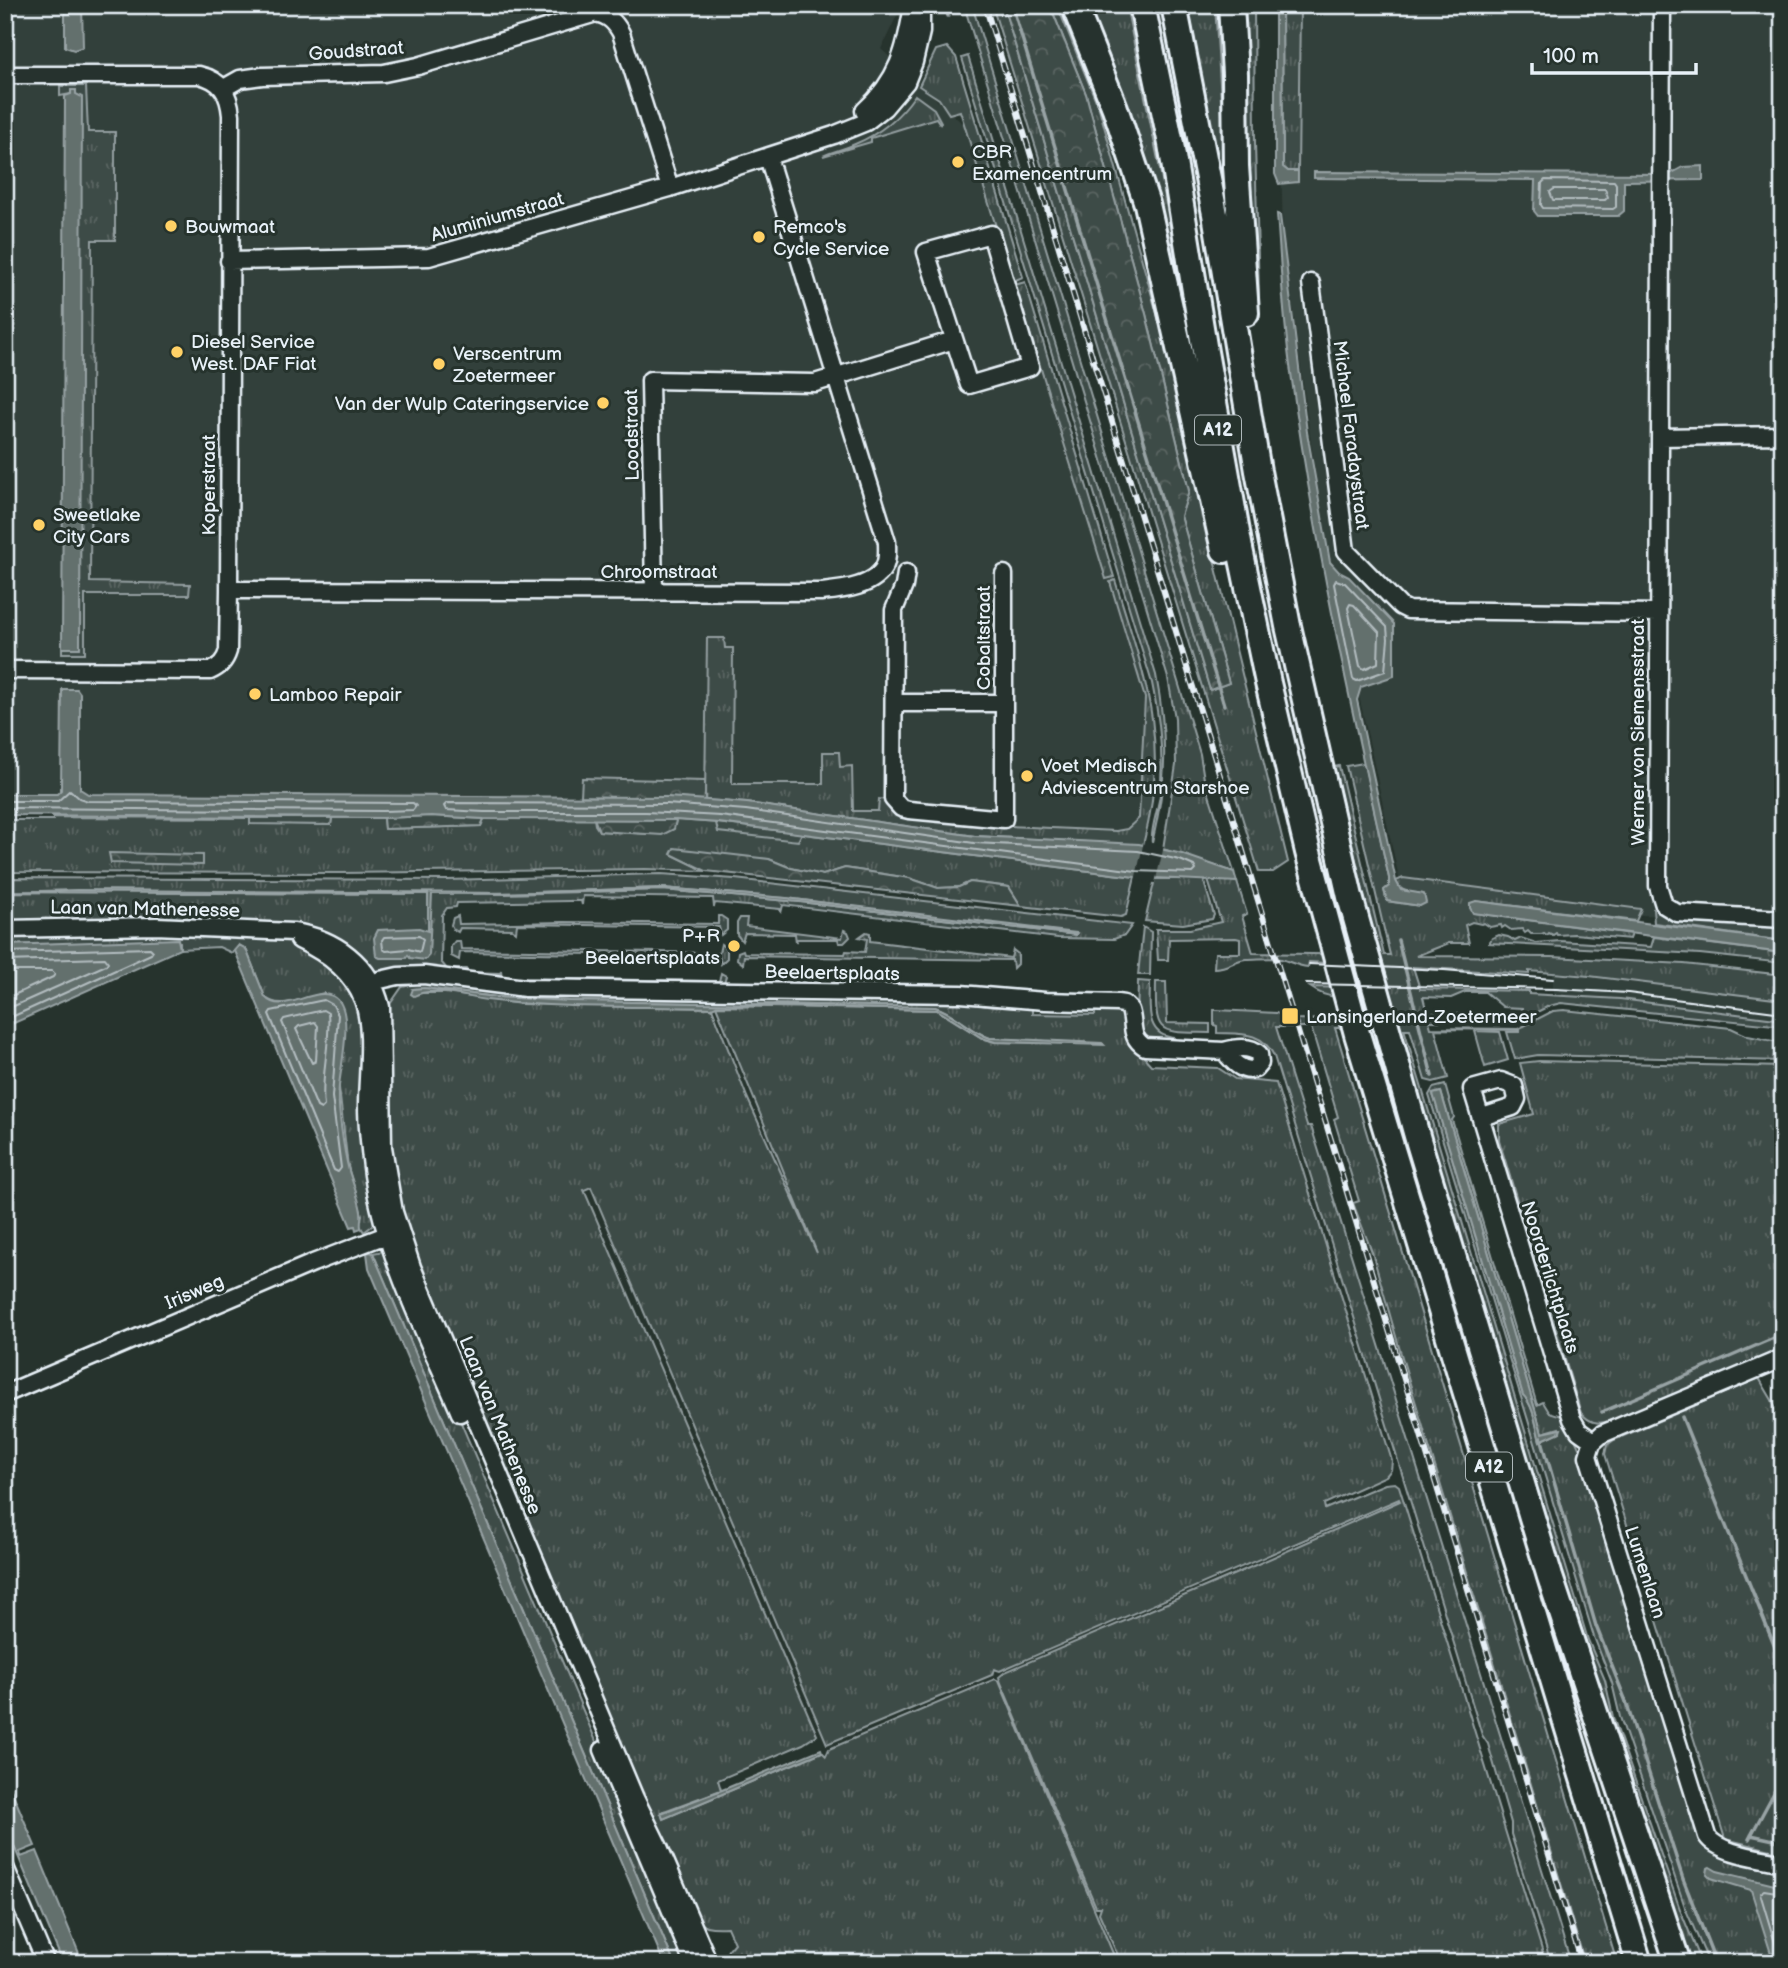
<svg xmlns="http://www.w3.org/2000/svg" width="1788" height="1968" font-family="'Balsamiq Sans',sans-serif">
	<defs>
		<pattern id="grass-tufts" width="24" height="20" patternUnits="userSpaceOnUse" patternTransform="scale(1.75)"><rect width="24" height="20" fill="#3e4b47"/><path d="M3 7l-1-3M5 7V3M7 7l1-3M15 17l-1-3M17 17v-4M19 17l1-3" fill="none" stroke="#5a6562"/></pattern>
		<pattern id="forest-crowns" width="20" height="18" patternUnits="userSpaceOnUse" patternTransform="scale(1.75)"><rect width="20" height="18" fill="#3e4b47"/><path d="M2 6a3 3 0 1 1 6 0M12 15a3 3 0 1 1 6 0" fill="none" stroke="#5a6562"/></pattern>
	</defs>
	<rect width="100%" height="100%" fill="#26332d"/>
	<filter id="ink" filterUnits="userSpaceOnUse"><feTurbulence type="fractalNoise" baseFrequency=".0143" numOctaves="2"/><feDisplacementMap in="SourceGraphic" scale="14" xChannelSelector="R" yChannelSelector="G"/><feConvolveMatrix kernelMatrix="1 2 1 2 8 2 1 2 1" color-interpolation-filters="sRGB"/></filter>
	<g filter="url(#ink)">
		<path fill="#333f3a" d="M5,5H902L881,49L974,134L1121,604L1147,702L1141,841L943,826L667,795L338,797L5,794Z
			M1277,5H1783V924L1712,917L1640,915L1401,887L1329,559L1318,495L1283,235Z
			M1553,973L1783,1000V1020L1620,999L1553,995Z"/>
		<path fill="url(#grass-tufts)" stroke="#939ea0" stroke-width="2" fill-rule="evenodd" d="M964,5H972L1200,754L1204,779L1234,872L1163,849L1176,765L1175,718L1168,678Z
			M992,5H1003L1210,690L1229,683L1181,516L1189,491L1146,314L1086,94L1054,15L1037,5H1057L1099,108L1174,374L1210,543L1288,862L1273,872H1259Z
			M1081,5H1126L1162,179L1185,318Z
			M1188,5H1215L1222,116L1230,184L1231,230Z
			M1243,5H1254L1255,143L1259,297L1254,296L1245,151Z
			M1282,5H1300L1298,171H1288L1283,167Z
			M947,47L956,57L1023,277L1013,281L960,111L949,114L939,99L919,86L936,50Z
			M968,56L1156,675C1168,739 1167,780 1152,843C1150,830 1158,810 1160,795C1164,757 1160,720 1152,683L962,58Z
			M60,86H86L88,132H115V240H92L90,582L190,584L189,595H85V653H62V648H79L71,94L60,96Z
			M915,95L934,109L941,122L940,124L936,118L871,138V142L823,156C833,151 845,149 855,144C879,134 900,117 915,95Z
			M1025,282L1114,577L1106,579L1015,285Z
			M1115,580C1145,677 1171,742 1143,845L975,836L747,803L705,800L707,638H724L725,648H733L732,784H823V752H839L840,767L852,766L853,811H878L879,799L888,800L905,813L988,825L1116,831L1127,829L1139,818L1145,698L1110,582Z
			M1364,763L1389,878V886L1384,890L1387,901L1420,906L1424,897L1423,894C1412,892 1400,893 1396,881L1403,878L1641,909L1636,921L1476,901L1471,909L1474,913L1632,934L1630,939L1574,934L1557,935L1556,933L1553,935L1549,933L1547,935L1544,933L1542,934H1531L1528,931L1525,933L1522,929L1511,930L1505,926L1502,928L1501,925L1490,927L1484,923L1481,924L1472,922L1465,925L1469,943H1449L1416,956L1552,957L1684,964L1783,975V1000L1589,976L1529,971V974L1413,967L1420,989L1529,991V994L1620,999L1783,1020V1026L1561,1003L1549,1006L1519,1021H1429L1431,1028L1518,1029L1553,1011L1564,1010L1731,1028L1748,1036L1783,1043V1061L1538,1055L1515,1059L1507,1032H1520V1030L1435,1029L1448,1078L1433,1082L1425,1080L1410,1029H1404L1588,1640L1605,1680L1613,1717L1681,1912L1702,1963H1691L1583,1642L1508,1402L1398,1028H1335L1617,1963H1585L1401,1354L1372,1252L1353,1203L1359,1201L1334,1119L1338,1117L1311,1027H1276L1307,1126H1311L1571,1963H1551L1511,1834V1823L1488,1744L1482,1735L1274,1056C1262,1031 1241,1034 1217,1033V1026L1214,1025V1010H1217L1276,1013L1294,1019L1339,1020V1026L1397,1027L1366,990C1345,998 1329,1001 1310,987L1387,989L1381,966L1309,962L1308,967C1297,966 1291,962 1281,959C1271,957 1258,959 1247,959C1235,959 1230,968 1214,968L1215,953H1240V939L1236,938L1169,939L1168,960H1158L1156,929H1190L1221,922L1208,880L1204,882L1214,915L1212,919L1183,924L1145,921L1155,879H1221L1237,882L1247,914L1242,916L1253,953L1378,955L1334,767L1339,766L1384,955H1390L1346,766ZM1465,992H1485L1503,1007L1522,1008V1016L1427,1013L1423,997L1451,998Z
			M53,817L250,818V823L331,825L332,818H383L384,829L481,826L484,819L594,818L595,825L599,831L649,834L675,825L676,820L719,823L1135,877L1126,915L1121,917L1021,906L1009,887L970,882L959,887L938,888L909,878L845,868L823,875L791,868L769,859L671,854L706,871L645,869L342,873L5,872V820H53Z
			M661,874L735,879L1132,925L1125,935L1114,939L1058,938L783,905L781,913L780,909L715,903L714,907L713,898L583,896L582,905L581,901H570L457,903L456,907L447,908L442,915L441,962L447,969H466L468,972L500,973L501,970L502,978L719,981L721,973L726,976L723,985L520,983L378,972L371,970L335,941L5,923V892L503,894L663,890L800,902L1077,935L786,898L663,888L503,893L5,891V878L448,880Z
			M1659,908L1783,925V941L1654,923L1653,909Z
			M458,916L459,924L564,922L718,924V916H721L727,920V930L721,935L719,927L517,924L516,932L512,929L460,928L458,932L453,929L451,925L453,918Z
			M740,918H747L746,926L842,938L844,930L848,932L850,937L844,943H839L838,939H797L796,942L795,934L745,933L742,941L737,935V923Z
			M1143,927L1151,932L1150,975H1138Z
			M142,931L251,936L289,941L305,945L320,953L358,998L376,1223L364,1232L359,1224L362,1215L348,1167L339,1088L324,993C307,997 278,1011 265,997L246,949L239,945L232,953L219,947L180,949V942L5,945V935Z
			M866,932L870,933V941L1011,958L1013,950L1018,954V963L1013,968L1012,960L744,956L743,964L737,959L738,952L743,950L744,953L845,954L846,951L865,952L867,939L859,937Z
			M1499,935L1508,937L1515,941L1521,938L1536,943L1560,941L1651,947L1654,937L1783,953V963L1700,954L1489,943L1492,938Z
			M455,941H460L461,949L719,953L721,944L727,949V958L721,964L719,956L460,952L459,960L451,956V946Z
			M1138,981L1150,982C1150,1005 1144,1036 1175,1038V1043H1150L1137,1028Z
			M424,982L957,1001L993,1007H1032V1014L1095,1015V1008L1120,1012L1125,1019L1134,1046L1151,1065L1218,1068L1235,1079L1276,1083L1392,1461L1391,1470L1386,1476L1324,1504L1325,1509L1385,1484L1395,1483L1399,1486L1546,1963H1121L1099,1913L1101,1907H1096L1001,1683L999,1677L1005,1672L1235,1574L1400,1501L1399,1499L1004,1669L1000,1671L994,1669L992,1675L827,1744L591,1187L584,1190L817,1735L803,1744L718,1780L721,1790L661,1812L663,1819L822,1752L826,1756L829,1749L995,1679L999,1681L1117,1963H723L728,1950L734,1943L727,1927C712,1928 702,1928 692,1915L410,1246L391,1175L386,1010L402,987ZM424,988L496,997L569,1001L935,1007C956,1013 969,1031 990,1038L1104,1044L995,1042L982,1038L937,1010L716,1006L817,1253L747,1097L712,1008L521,1004L445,993H419L413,989Z
			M1156,982H1166L1167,1023L1210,1024V1033C1158,1032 1155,1036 1156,982Z
			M1475,1031L1500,1032L1508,1060L1485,1067Z
			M1539,1061L1783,1067V1351L1611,1425L1609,1421C1597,1425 1589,1422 1581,1413L1499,1140V1124L1534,1114L1520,1063Z
			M1445,1085L1454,1117L1452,1120L1537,1405L1543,1402L1549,1412L1565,1417L1580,1450L1699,1834L1783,1869V1963H1709L1686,1910L1620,1717L1612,1683L1594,1637L1429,1095L1433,1088ZM1441,1092L1542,1433L1559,1428L1560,1432L1540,1441C1536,1426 1534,1405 1523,1395L1433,1094Z
			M383,1251L398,1274L690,1963H674L373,1253Z
			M1759,1378L1772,1400L1783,1427V1853L1725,1839L1605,1454L1607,1445L1614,1440Z"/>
		<path fill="url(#forest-crowns)" stroke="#939ea0" stroke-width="2" d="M1003,5H1037L1054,15L1086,94L1146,314L1189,491L1181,516L1229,683L1210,690Z
			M582,778L705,781V800L581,796Z
			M431,816L484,819L481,826L384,829L383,818Z
			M250,818H332L331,825L250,824Z
			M594,818L676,820L674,829L662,835L599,831Z
			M716,823L802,833L798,841L718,832Z
			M674,848L769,859L791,868L823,875L845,868L909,878L938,888L959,887L970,882L1009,887L1021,906L706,871L671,854Z
			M109,853L203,855V865L111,863Z"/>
		<path fill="#636f6d" stroke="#98a3a5" stroke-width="2" d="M65,5H82L83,47L74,50L65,47Z
			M1275,5H1282L1283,167L1288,171H1298V182L1279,184L1275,174Z
			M71,90H76V94L82,97L80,648H62L65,96L71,94Z
			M1703,166V180L1624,181V211L1618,216H1538L1534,211L1535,180L1314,178V172L1670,174L1683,167Z
			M1277,214L1280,215L1307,432L1330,562L1339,572L1349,577L1394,624V676L1361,687L1357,700L1396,881L1401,890L1424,894L1426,903L1420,906L1387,901L1384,890L1389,886V878C1352,711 1314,543 1291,373C1283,320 1281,266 1277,214Z
			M62,689H77L80,693V789L88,794L668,797L747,803L975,836L1139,844L1182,854L1234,872L1237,882L1135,877L719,823L676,820L484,819L431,816L383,818L5,815V794H57L61,790Z
			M663,888L786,898L1077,933L1076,935L800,902L663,890L432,894L429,955L425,960L410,958L408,955L406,958H380L376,956L374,938L378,930L419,928L428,931V894L5,892L77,890L503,893Z
			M1476,901L1783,941V953L1473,913L1470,908V903Z
			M178,939L180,949L5,1027V945Z
			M239,945L246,949L265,997C283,1017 315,983 336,998C354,1011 341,1065 339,1086C337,1106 344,1151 349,1171C353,1184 359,1198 361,1212C362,1218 360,1222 361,1228L356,1230L355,1226L351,1227L235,951Z
			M424,988L496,997L569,1001L935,1007C956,1013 969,1031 990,1038L1102,1043L1104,1045L995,1042L982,1038L937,1010L718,1005L712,1008C638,1006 561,1009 487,1000C466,998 433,985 414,996L411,994L413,989Z
			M1441,1092L1542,1433L1561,1429L1560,1432L1540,1441C1536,1427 1534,1406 1523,1395L1433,1094Z
			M370,1252L373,1253L674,1963H664L369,1268L367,1253Z
			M821,1749L822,1752L663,1819L661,1813L722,1790Z
			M5,1775L35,1846L20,1852L21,1857L37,1851L83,1963H63L5,1825Z
			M1710,1867L1717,1871L1783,1887V1963H1774L1751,1890L1711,1878L1707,1874L1708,1868Z"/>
		<path fill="#26332d" d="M1144,841L1164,846L1155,883L1135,881Z"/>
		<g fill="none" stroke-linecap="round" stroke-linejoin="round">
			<path stroke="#b3bdc0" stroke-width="2" d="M1545,180L1614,181L1616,184V207L1613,209L1543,208L1541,205L1542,183Z
				M1554,189H1605L1608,197L1605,200H1553L1550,192Z
				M1336,580L1345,583L1387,627L1388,639L1385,671L1357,681L1353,679L1334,584Z
				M1350,604L1354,605L1379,632L1378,663L1364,669L1360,666L1348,608Z
				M5,801H58L70,790L79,798L88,801L413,803L416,806L413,810L383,811L5,808
				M447,803L667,804L746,810L974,843L1138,851L1180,860L1194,866L1196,870L1193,873L1136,871L720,816L646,812H484L446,810L444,806Z
				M419,936L423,939L420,952L408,949L386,951L383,949L382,940L384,937Z
				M5,952L150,948L153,951L151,954L5,1020
				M5,961L105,958L108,962L106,965L5,1010
				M5,971H52L55,974L53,977L5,999
				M324,1000L333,1005L338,1015L332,1097L341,1168L338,1172L334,1170L269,1014L271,1011Z
				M323,1010L328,1013C331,1044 320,1075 324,1106L321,1109L317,1107L282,1022L284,1019Z
				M315,1022L318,1026L316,1061L312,1063L296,1029L299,1026Z
				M1781,1963L1760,1893L1764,1890L1783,1893"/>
			<path stroke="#98a3a5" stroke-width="3.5" d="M945,5L948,16
				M1012,5L1224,705
				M1398,940L1432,1076
				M1602,1412L1783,1334
				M1682,1417L1783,1667
				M1541,1437L1596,1626L1625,1699L1683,1879L1716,1963
				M1751,1835L1783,1842
				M1749,1839L1783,1776"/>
			<g stroke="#e8f1f8" stroke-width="21">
				<path id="minor" d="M1662,5L1658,886L1664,905L1677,913L1783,919
					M5,75H199C221,80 229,93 231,115L229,590L228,651C225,661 220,667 210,671L5,670
					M224,88L240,79L262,76L384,73L418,66L596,13C609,16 615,22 621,33L670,188
					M864,111C898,80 906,50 913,5
					M991,234L1030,367L969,385L926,252Z
					M229,261L429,257L670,188L834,135L866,122L884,108L906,82L914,62L921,32V15L917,5
					M1311,283L1346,551L1400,606L1408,610L1658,613
					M1660,437L1783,435
					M906,573L904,586L894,610L893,799L901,808L909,810L1004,819V574
					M229,590L821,592C841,590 876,587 885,565C888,558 887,549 887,542L768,157
					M654,592L650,380L815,383L954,340
					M894,703H1004
					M5,929L156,926L293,932C335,938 371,964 381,1007L383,1147L394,1212L412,1267L635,1798L659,1847L709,1963
					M299,940C327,953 352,972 363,1000C374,1030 367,1074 367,1106C367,1129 370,1152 373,1175C386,1259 427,1336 460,1413
					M366,994L371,985L380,980L398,976L424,975L525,988L961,994L1045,1001L1117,1003L1124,1004L1130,1010C1135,1025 1129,1037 1145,1047L1224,1051C1235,1048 1250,1045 1259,1054L1260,1063L1255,1069C1242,1073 1232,1061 1224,1051
					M1482,1117L1513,1107L1517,1099L1514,1086L1501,1081L1472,1089L1572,1419L1579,1431L1593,1441
					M1783,1358L1602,1434L1592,1443L1588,1456L1707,1836C1719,1854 1762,1858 1783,1863
					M5,1394L313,1263L394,1232
					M603,1750L693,1963
					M5,1867L46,1963"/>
			</g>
			<g stroke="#e8f1f8" stroke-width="30">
				<path id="highway" d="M1074,5L1115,108L1147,204L1224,550
					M1142,5L1171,144L1205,352L1240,549L1268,683L1308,852L1357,1034L1639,1963
					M1174,5L1215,214L1258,471L1288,626L1350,897L1419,1143L1550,1577L1678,1963
					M1231,5L1235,74L1236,166L1246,313"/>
			</g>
			<use href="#minor" stroke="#26332d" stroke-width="16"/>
			<use href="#highway" stroke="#26332d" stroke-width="24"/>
			<path stroke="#e8f1f8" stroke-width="2" d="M1309,964L1444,970L1553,979
				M1306,984L1556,989L1628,993L1783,1013"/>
			<g stroke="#e8f1f8" stroke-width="6">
				<path id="rail" d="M985,5L1582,1963"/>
			</g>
			<use href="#rail" stroke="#26332d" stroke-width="3.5" stroke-dasharray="10" stroke-linecap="butt"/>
		</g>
	</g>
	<g fill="#ffd166" stroke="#26332d" stroke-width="2.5">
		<circle cx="958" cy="162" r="7"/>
		<circle cx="171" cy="226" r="7"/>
		<circle cx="759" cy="237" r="7"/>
		<circle cx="177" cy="352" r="7"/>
		<circle cx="439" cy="364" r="7"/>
		<circle cx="603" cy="403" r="7"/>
		<circle cx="39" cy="525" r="7"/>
		<circle cx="255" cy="694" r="7"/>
		<circle cx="1027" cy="776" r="7"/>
		<circle cx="734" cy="946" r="7"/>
		<rect x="1281" y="1007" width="18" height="18" rx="3.5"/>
	</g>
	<g text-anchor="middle" stroke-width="6" stroke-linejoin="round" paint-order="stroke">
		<g fill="#26332d" stroke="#aeb8bb" stroke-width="2">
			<rect x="1195" y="415.5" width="46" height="29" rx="5"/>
			<rect x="1466" y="1452.5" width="46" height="29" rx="5"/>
		</g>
		<g font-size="18" font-weight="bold" fill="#e8f1f8">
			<text x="1218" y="436">A12</text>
			<text x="1489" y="1473">A12</text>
		</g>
		<g font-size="19" fill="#e8f1f8" stroke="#26332d">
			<text transform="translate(356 50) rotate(-4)" y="7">Goudstraat</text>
			<text transform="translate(497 216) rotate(-16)" y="7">Aluminiumstraat</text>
			<text transform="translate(631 435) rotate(-91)" y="7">Loodstraat</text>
			<text transform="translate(1352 435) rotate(83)" y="7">Michael Faradaystraat</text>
			<text transform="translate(208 485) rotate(-90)" y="7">Koperstraat</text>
			<text x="659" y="578">Chroomstraat</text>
			<text transform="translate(983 638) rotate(-90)" y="7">Cobaltstraat</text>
			<text transform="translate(1637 732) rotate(-90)" y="7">Werner von Siemensstraat</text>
			<text transform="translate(145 908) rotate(1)" y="7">Laan van Mathenesse</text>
			<text transform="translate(832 972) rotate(1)" y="7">Beelaertsplaats</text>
			<text transform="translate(1551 1277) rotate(73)" y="7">Noorderlichtplaats</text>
			<text transform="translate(194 1291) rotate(-23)" y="7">Irisweg</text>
			<text transform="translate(501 1425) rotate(68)" y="7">Laan van Mathenesse</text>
			<text transform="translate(1646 1572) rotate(72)" y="7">Lumenlaan</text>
		</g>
		<g font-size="19" fill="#e8f1f8" stroke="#26332d" text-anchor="start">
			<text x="972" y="158">CBR<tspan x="972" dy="22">Examencentrum</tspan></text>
			<text x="185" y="233">Bouwmaat</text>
			<text x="773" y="233">Remco's<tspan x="773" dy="22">Cycle Service</tspan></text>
			<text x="191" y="348">Diesel Service<tspan x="191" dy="22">West. DAF Fiat</tspan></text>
			<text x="453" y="360">Verscentrum<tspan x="453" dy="22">Zoetermeer</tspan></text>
			<text x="589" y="410" text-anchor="end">Van der Wulp Cateringservice</text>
			<text x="53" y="521">Sweetlake<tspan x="53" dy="22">City Cars</tspan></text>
			<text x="269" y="701">Lamboo Repair</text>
			<text x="1041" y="772">Voet Medisch<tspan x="1041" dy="22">Adviescentrum Starshoe</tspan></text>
			<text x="720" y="942" text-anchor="end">P+R<tspan x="720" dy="22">Beelaertsplaats</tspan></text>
			<text x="1306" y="1023">Lansingerland-Zoetermeer</text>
		</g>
	</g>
	<rect width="1788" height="1968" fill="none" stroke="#26332d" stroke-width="28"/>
	<rect x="14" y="14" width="1760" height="1940" fill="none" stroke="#e8f1f8" stroke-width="2.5" filter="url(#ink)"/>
	<path d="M1532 63v10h164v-10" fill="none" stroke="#e8f1f8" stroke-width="3.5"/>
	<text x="1543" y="63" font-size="21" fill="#e8f1f8" stroke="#26332d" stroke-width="5" paint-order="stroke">100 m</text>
</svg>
